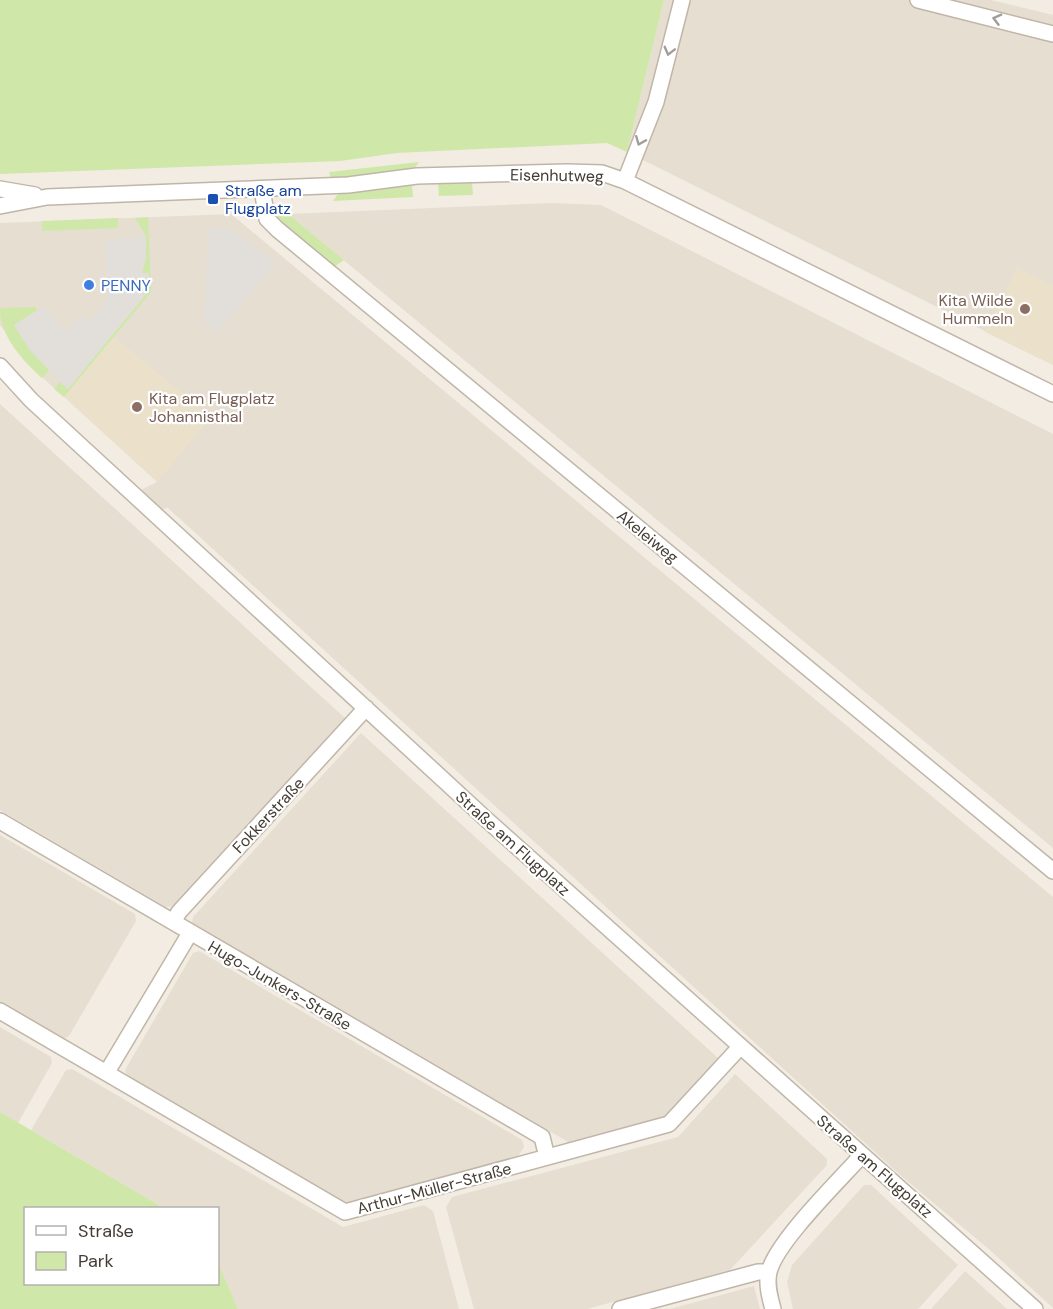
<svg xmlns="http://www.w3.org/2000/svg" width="1053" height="1309" font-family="'DM Sans',sans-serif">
	<rect width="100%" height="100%" fill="#f2ece2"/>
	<path fill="#e6ded0" d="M664,0H991L1053,15V365L627,152Z
		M551,203L601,205L1053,434V848L288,214Z
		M231,214L1053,897V1308L991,1251L899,1174L168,508L162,509L141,490L157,482L114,337L64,397L34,370L0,325V223Z
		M0,404L345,718L173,906L166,907L0,810Z
		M361,733L719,1059L665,1117L570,1143L192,923L193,917Z
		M0,835L135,914L136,921L69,1036L63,1039L0,1002Z
		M199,951L522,1140L524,1147L517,1158L350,1203L342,1201L127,1076L125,1070L193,953Z
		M0,1027L51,1057L52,1063L18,1123L0,1112Z
		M72,1069L343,1227L424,1205L433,1211L459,1309H238L218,1262V1208H164L31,1130L66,1070Z
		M735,1074L827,1159V1165L730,1270L587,1309H474L446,1207L452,1197L678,1137Z
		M864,1185H871L958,1265L918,1309H793L787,1282L792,1265Z
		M965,1271L1007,1309H931Z
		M754,1286L760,1309H670Z"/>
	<path fill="#ebe1cb" d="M1017,268L1053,286V365L985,332Z
		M114,337L211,417L157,482L64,397Z"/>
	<path fill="#cfe8a9" d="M0,0H664L627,152L607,143L397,153L340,161L0,174Z
		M419,162L414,169L342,178L331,179L329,172Z
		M472,183L473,195L439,196L438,184Z
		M412,185L413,197L333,201L338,194Z
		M286,212L288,214L344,260L334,267L275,217L274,213Z
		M148,217L151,292L64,397L54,389L60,382L68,389L146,293L139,286H149L142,273L146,236L135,218Z
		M118,218V228L42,231V221Z
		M36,307L37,311L14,325L30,350L49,370L42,378C22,360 0,336 0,308Z
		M0,1112L164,1208H26V1284H218V1262L238,1309H0Z"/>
	<path fill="#e2dfdb" d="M230,228L276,262L217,334L204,322L209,229Z
		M146,236V258L142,273H149V286L140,287L147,293L68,389L30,350L14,325L44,306L66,333L81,315L90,321L107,300L106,240Z"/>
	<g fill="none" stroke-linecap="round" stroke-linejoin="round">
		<g stroke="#c0b6a8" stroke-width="18">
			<path id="minor" d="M918,0L1053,34
				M625,181L656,102L682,0
				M0,189L35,195
				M262,189L267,219L277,229L1053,871
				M0,206L47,197L348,185L417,176L567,172L602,173L625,181L1053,394
				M0,366L31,400L487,820L1035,1309
				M0,821L542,1137L547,1157
				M173,922L179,912L366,708
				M0,1011L345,1212L669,1124L740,1047
				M107,1072L190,933
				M620,1309L758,1272H769
				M773,1309C770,1298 766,1284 769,1272C776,1242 839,1181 862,1155"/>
		</g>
		<use href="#minor" stroke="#fff" stroke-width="15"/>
	</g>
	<defs><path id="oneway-chevron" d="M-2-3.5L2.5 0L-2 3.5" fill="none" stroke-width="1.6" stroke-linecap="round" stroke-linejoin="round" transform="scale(1.5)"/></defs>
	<g stroke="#a19e99">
		<use href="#oneway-chevron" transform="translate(997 19) rotate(-165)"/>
		<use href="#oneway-chevron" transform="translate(669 51) rotate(104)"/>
		<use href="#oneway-chevron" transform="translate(640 141) rotate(112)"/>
	</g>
	<rect fill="#1a4fb4" stroke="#fff" stroke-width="2" x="207" y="193" width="12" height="12" rx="3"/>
	<circle fill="#3f7fe0" stroke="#fff" stroke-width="2" cx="89" cy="285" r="6"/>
	<g fill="#8d6e63" stroke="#fff" stroke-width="2">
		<circle cx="1025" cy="309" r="6"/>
		<circle cx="137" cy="407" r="6"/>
	</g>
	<g text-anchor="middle" stroke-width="4.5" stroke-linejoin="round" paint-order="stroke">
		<g font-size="16" fill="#433c33" stroke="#fff">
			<text transform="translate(557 175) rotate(1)" y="6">Eisenhutweg</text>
			<text transform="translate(648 536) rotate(39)" y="6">Akeleiweg</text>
			<text transform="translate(268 815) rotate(-47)" y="6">Fokkerstraße</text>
			<text transform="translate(513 843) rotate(42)" y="6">Straße am Flugplatz</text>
			<text transform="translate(280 985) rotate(30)" y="6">Hugo-Junkers-Straße</text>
			<text transform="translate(875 1166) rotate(41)" y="6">Straße am Flugplatz</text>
			<text transform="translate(434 1188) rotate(-15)" y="6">Arthur-Müller-Straße</text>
		</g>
		<g font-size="16" fill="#164399" stroke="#fff" text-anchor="start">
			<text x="225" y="196">Straße am<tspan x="225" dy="18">Flugplatz</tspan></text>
		</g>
		<g font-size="16" fill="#366cbe" stroke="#fff" text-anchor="start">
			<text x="101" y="291">PENNY</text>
		</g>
		<g font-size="16" fill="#785e54" stroke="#fff" text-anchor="end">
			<text x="1013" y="306">Kita Wilde<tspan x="1013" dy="18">Hummeln</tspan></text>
			<text x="149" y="404" text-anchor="start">Kita am Flugplatz<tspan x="149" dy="18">Johannisthal</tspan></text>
		</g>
	</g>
	<rect x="24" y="1207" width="195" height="78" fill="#ffffff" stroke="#b4b1ad" stroke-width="1.5"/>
	<rect x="36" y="1226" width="30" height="9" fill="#ffffff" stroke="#b4b1ad" stroke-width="1.5"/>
	<text x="78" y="1237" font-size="18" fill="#433c33">Straße</text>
	<rect x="36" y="1252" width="30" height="18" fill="#cfe8a9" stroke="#b4b1ad" stroke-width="1.5"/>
	<text x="78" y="1267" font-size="18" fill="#433c33">Park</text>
</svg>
